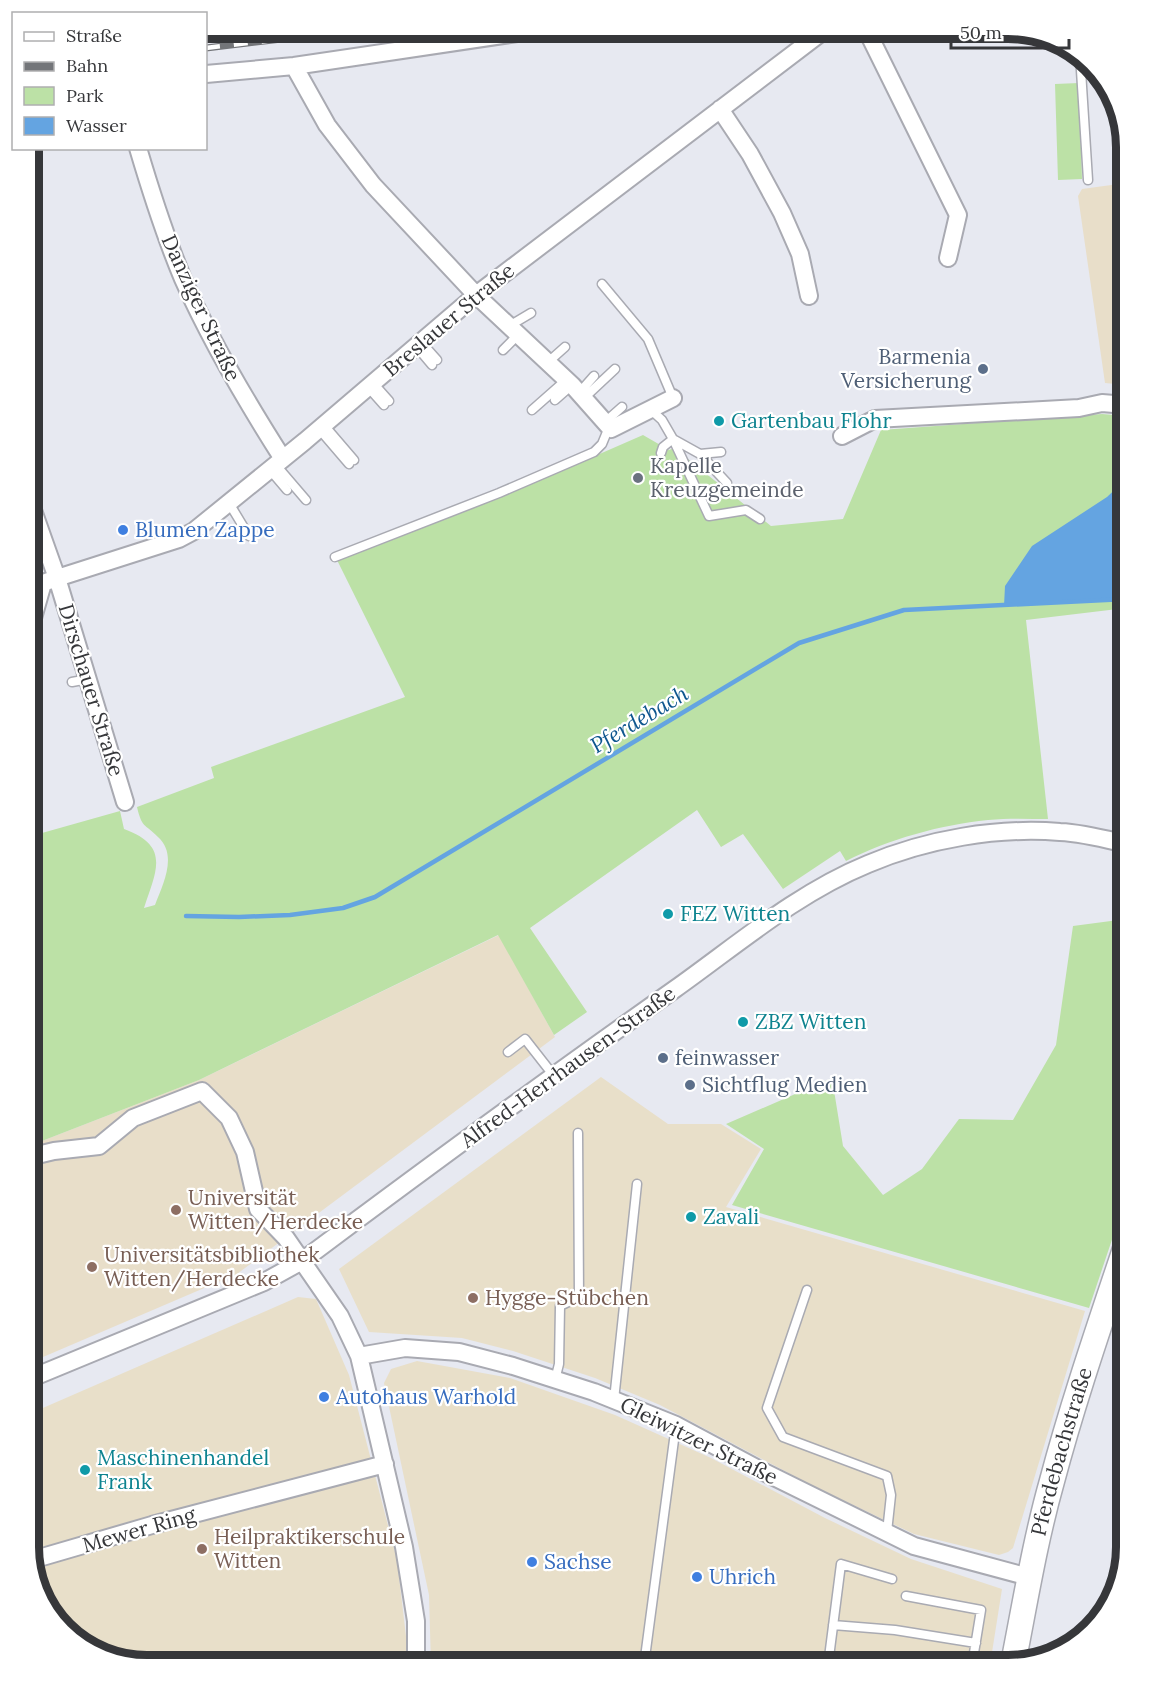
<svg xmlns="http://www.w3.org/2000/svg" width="1155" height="1694" font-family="Lora,serif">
	<rect width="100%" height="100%" fill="#e7e9f1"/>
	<path fill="#e8dfc9" d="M601,1077L668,1124H721L761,1149L726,1207L1085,1311L1013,1548L1008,1552L999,1555L914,1534L811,1485L660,1405L595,1378L513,1351L462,1338L369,1332L339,1269Z
		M298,1297L316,1299L349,1375L397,1560L407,1645V1665H139L87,1649L44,1606L29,1547V1414Z
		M417,1361L510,1378L615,1415L711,1458L825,1518L911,1559L1002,1589L990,1665H431L429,1595L384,1383L391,1369Z"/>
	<path fill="#e8dec9" d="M1126,183V385L1105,383L1078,196L1082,189Z
		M499,935L555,1037L237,1274L29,1363V1146L199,1080Z"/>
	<path fill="#bce1a6" d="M1079,83L1082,179L1058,180L1055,84Z
		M1102,414L1126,416V608L1026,620L1048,819C1028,819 1008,818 988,820C940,825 889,839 846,861L840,851L783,889L743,834L721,847L697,810L530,928L587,1012L554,1035L498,935L199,1080L29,1146V838L42,833L120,811L124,829C171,846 156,871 144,908L155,905C163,884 178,855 158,837C144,823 142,828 137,807L214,778L211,767L405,697L337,560L501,497L643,435L669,450L674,448L678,451L771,526L843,519L881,430Z
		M1126,919V1198L1089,1308L732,1205L764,1149L726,1124L832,1078L843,1146L883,1195L922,1169L959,1119L1013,1120L1056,1045L1073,926Z"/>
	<path fill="#64a4e1" d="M1126,479V599L1004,606L1005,586L1032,546L1107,497Z"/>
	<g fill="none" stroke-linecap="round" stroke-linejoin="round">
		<path stroke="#64a4e1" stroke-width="4.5" d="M186,916L239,917L290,915L343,908L375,897L799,643L904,610L1126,599"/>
		<g stroke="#a9aab2" stroke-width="11">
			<path id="lane" d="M1080,55L1088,180
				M602,284L648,339L673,398
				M509,326L531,313
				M421,342L437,360
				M416,346L432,365
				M503,350L518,335
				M547,363L565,347
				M373,383L389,401
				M368,387L384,405
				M579,393L594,376
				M584,398L615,369
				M555,400L572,385
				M532,410L566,380
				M651,410L662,420L673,439L663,447L661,453
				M605,422L622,407
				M324,425L354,460
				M319,429L349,464
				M673,439L709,516L746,510L760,519
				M673,439L700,454L721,452
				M700,454L727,483
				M276,465L306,500
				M270,470L287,490
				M229,503L249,536
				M335,557L499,493L594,452L602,444L609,427
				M72,682L88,679
				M508,1052L525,1039L554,1076
				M807,1290L767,1408L783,1437L887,1476L891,1495L887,1532
				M555,1380L559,1364L560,1306L579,1297L578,1133
				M614,1400L637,1184
				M906,1596L981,1610L972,1665
				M833,1625L895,1630L976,1643
				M644,1665L676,1425
				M828,1665L841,1564L892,1579"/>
		</g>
		<g stroke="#a9aab2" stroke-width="20">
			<path id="street" d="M866,29L958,215L948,258
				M294,66L327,125L373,185L476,295L572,385L611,429L673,398
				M206,74L294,66L544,29
				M720,109L750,154L782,213L800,254L809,296
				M138,148C151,192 165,236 183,279C211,342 246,401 283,459
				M842,436L875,419L1079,408L1102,403L1126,405
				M29,582L43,583L57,578L29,499
				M29,632L43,583
				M125,802L57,578L179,539L194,531L305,441L476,295L826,29
				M29,1157L54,1151L99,1146L133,1118L202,1091L229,1118L245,1152L258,1209L286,1238L340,1316L359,1356L404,1547L416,1621V1665
				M359,1356L405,1348L459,1352L513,1366L594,1392L676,1425L762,1471L914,1546L1029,1577
				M29,1379L264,1282L302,1261C425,1169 549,1078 675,989C737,945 797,893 868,864C927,839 997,827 1060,832C1083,833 1105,839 1126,844
				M32,1560L152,1525L385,1464"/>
		</g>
		<g stroke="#a9aab2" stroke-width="27">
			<g id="secondary">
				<path id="s1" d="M1013,1664C1025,1603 1035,1541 1052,1481C1073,1402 1100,1324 1126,1246"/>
			</g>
		</g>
		<use href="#lane" stroke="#fff" stroke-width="8"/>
		<use href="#street" stroke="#fff" stroke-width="16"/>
		<use href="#secondary" stroke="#fff" stroke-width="24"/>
		<g stroke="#737579" stroke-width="7">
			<path id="rail" d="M206,38L285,29
				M206,48L367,29"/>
		</g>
		<use href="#rail" stroke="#fff" stroke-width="4.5" stroke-dasharray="14" stroke-linecap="butt"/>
	</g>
	<g fill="#5c6f8a" stroke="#fff" stroke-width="2">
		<circle cx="983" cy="369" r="6"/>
		<circle cx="663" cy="1058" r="6"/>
		<circle cx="690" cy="1085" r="6"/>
	</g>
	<g fill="#0f9aa8" stroke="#fff" stroke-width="2">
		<circle cx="719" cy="421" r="6"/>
		<circle cx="668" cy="914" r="6"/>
		<circle cx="743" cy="1022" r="6"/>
		<circle cx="691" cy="1217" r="6"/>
		<circle cx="85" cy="1470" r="6"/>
	</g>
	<circle fill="#6b7280" stroke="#fff" stroke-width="2" cx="638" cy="478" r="6"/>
	<g fill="#3f7fe0" stroke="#fff" stroke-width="2">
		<circle cx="123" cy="530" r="6"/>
		<circle cx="324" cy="1397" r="6"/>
		<circle cx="532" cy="1562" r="6"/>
		<circle cx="697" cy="1577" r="6"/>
	</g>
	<g fill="#8d6e63" stroke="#fff" stroke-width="2">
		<circle cx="176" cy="1210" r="6"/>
		<circle cx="92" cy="1267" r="6"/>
		<circle cx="473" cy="1298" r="6"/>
		<circle cx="202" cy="1549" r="6"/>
	</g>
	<g text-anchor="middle" stroke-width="4.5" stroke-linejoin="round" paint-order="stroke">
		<g font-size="21" fill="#36373a" stroke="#fff">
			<text transform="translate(201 308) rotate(65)" y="7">Danziger Straße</text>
			<text transform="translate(449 320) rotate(-40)" y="7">Breslauer Straße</text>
			<text transform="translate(91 690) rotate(73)" y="7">Dirschauer Straße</text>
			<text transform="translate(568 1067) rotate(-36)" y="7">Alfred-Herrhausen-Straße</text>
			<text transform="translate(699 1441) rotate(26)" y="7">Gleiwitzer Straße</text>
			<text dy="7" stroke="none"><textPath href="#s1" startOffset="218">Pferdebachstraße</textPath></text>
			<text transform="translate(139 1530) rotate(-16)" y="7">Mewer Ring</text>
		</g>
		<g font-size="21" fill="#4e5e75" stroke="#fff" text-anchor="start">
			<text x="971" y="364" text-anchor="end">Barmenia<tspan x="971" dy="24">Versicherung</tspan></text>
			<text x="675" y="1065">feinwasser</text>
			<text x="702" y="1092">Sichtflug Medien</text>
		</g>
		<g font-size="21" fill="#0d838f" stroke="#fff" text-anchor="start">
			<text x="731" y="428">Gartenbau Flohr</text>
			<text x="680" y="921">FEZ Witten</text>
			<text x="755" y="1029">ZBZ Witten</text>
			<text x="703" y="1224">Zavali</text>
			<text x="97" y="1465">Maschinenhandel<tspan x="97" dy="24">Frank</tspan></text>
		</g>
		<g font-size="21" fill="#5b616d" stroke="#fff" text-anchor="start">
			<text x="650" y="473">Kapelle<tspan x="650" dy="24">Kreuzgemeinde</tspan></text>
		</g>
		<g font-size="21" fill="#366cbe" stroke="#fff" text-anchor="start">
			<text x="135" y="537">Blumen Zappe</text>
			<text x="336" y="1404">Autohaus Warhold</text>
			<text x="544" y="1569">Sachse</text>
			<text x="709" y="1584">Uhrich</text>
		</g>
		<g font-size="21" fill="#785e54" stroke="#fff" text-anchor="start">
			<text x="188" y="1205">Universität<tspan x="188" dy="24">Witten/Herdecke</tspan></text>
			<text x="104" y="1262">Universitätsbibliothek<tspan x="104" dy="24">Witten/Herdecke</tspan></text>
			<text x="485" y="1305">Hygge-Stübchen</text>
			<text x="214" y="1544">Heilpraktikerschule<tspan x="214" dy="24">Witten</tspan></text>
		</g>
		<g font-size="22" font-style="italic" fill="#0e568e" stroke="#fff">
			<text transform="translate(639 719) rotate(-31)" y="8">Pferdebach</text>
		</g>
	</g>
	<path d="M0 0H1155V1694H0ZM147 39H1008A108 108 0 0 1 1116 147V1547A108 108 0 0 1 1008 1655H147A108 108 0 0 1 39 1547V147A108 108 0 0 1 147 39Z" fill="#fff" fill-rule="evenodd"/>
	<path fill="none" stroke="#36373a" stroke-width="8" d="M147 39H1008A108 108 0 0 1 1116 147V1547A108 108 0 0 1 1008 1655H147A108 108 0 0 1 39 1547V147A108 108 0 0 1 147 39Z"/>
	<rect x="12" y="12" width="195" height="138" fill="#ffffff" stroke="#afafb0" stroke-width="1.5"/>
	<rect x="24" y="32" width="30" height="9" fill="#ffffff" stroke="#afafb0" stroke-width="1.5"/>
	<text x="66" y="42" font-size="18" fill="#36373a">Straße</text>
	<rect x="24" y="62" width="30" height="9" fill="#737579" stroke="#afafb0" stroke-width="1.5"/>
	<text x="66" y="72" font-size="18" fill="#36373a">Bahn</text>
	<rect x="24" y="87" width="30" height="18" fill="#bce1a6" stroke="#afafb0" stroke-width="1.5"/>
	<text x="66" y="102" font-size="18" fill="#36373a">Park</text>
	<rect x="24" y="117" width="30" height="18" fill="#64a4e1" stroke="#afafb0" stroke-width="1.5"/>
	<text x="66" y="132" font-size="18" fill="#36373a">Wasser</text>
	<path d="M951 39v9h118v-9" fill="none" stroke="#36373a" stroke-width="3"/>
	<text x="960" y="39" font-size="18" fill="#36373a" stroke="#ffffff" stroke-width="4.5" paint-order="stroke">50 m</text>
</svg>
